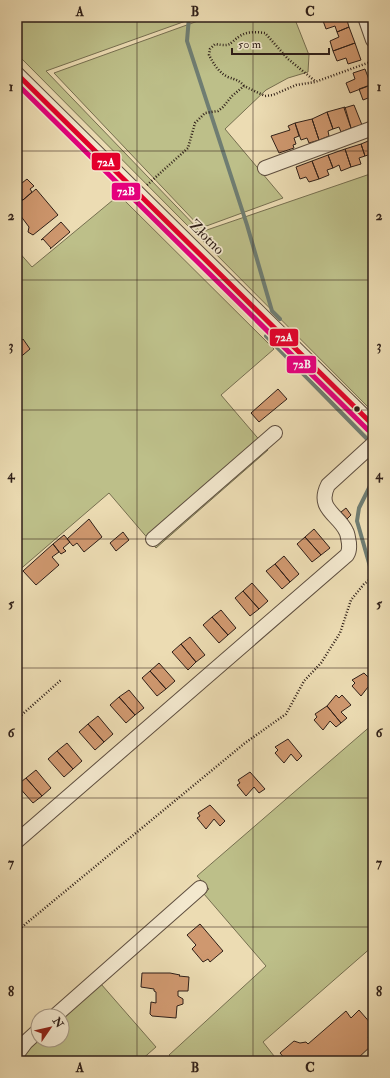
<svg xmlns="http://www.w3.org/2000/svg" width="390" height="1078" font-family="'IM FELL Double Pica',serif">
	<rect width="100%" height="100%" fill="#ecdcb3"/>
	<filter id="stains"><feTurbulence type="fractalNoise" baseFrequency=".005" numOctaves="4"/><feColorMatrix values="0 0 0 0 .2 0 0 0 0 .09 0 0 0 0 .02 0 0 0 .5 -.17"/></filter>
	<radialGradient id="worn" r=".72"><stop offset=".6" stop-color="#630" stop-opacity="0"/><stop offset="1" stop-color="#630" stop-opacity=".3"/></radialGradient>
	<path fill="#bdbf89" stroke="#766f50" d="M17,17H197L46,71L201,232L373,173V408L368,407L17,54Z
		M209,17H294L309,55L308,72L288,78L266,90L225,129L283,198L201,228L54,73Z
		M119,195L274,349L221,395L268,450L156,548L109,493L17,572V250L32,267Z
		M373,724V946L263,1042L278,1061H175L169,1055L266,966L204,894L209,889L197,876Z
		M101,984L156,1047L140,1061H21L28,1049L39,1040H62V1019Z"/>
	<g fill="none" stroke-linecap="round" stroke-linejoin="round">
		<path stroke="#6f7d72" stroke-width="4" d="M189,17L187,41L247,225L272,311L280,319
			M266,336L371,443
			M371,570L357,521L359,508L373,480"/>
	</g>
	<path fill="#cf986f" stroke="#2f1f18" d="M326,17H346L349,27L337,32L335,26L326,29L322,18Z
		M349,27L355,43L333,51L330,41L339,37L337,32Z
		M355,43L361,60L348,64L346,58L337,61L333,51Z
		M365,69L371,85L350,93L346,83L355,79L353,73Z
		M373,84V96L363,100L359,89Z
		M354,105L362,125L351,128L344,108Z
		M345,107L351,128L341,132L339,127L333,129L327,112Z
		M327,112L333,129L328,131L329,136L319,140L312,119Z
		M312,119L319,140L309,143L307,138L301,140L295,123Z
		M295,123L299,136L294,138L296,144L293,145L294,148L279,153L271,136L290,130L288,126Z
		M373,139V159L371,154L365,156L361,144Z
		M361,144L365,156L359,158L361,164L351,167L345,149Z
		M345,149L351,167L341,171L339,165L333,168L328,155Z
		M328,155L333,168L327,170L329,175L319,179L312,161Z
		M312,161L319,179L309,182L306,177L300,179L296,167Z
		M27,179L34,186L30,189L32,192L23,200L20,197L17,200V187Z
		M36,189L58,215L33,235L28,232L29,227L20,215L17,216V205Z
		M61,222L70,232L50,249L51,248L43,239L41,240Z
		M23,339L30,349L17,360V344Z
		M278,389L287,399L259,422L251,413Z
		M346,508L351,515L347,519L341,512Z
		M89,519L102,537L84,552L77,543L73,546L67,539Z
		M314,529L330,548L321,555L305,537Z
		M123,532L129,540L116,551L110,543Z
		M64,535L70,542L63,548L66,551L61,554L53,544Z
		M305,537L321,555L312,562L297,544Z
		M53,544L59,552L52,557L59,565L36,585L23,571Z
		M284,556L299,574L290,582L275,564Z
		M275,564L290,582L282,589L266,571Z
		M252,583L268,601L259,609L243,591Z
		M243,591L259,609L250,616L235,598Z
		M221,610L236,628L228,635L212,617Z
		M212,617L228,635L219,643L203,625Z
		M190,637L205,655L196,662L181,644Z
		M181,644L196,662L188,670L172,652Z
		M159,663L175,681L166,689L150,671Z
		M150,671L166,689L157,696L142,678Z
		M364,673L373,682V693L368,687L361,696L352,686L355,683L352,680Z
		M129,690L144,708L135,715L119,697Z
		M336,695L339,698L342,695L351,705L341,712L347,718L341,723L327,706Z
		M119,697L135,715L126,723L110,705Z
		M327,706L341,723L336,727L330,721L323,730L314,720L317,717L315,714Z
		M98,716L113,734L104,742L88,724Z
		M88,724L104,742L95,750L79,732Z
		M288,739L302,756L297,761L291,754L284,763L275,753L278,750L275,747Z
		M67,743L82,761L73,769L57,751Z
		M57,751L73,769L64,777L48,759Z
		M36,770L51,788L42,796L26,778Z
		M250,772L265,789L259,793L254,787L246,796L237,785L240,783L238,780Z
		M26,778L42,796L33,803L17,785Z
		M210,805L225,821L220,826L214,819L206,829L197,818L200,816L198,813Z
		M200,924L223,951L210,962L208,959L203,962L192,949L196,945L187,935Z
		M142,973H170L180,975L179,976L189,977L188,991H178V996L183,999V1004L177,1006L176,1018L152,1016L150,1014L151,1002L156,1003V992L154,991V989L141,987Z
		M359,1010L373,1026V1033L368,1037L373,1044L356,1060L287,1061L280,1053L294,1041L300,1043L306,1042L308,1044L346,1011L351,1018Z"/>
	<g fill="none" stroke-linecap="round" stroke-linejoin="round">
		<g stroke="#5e4e3f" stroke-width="16">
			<path id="minor" d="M365,17L373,40
				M17,74L373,425
				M265,168L373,128
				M153,539L275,433
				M17,841L347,555C350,550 349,548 349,543C348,539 348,534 346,531C338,514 316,509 328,485L373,444
				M55,1016L200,888
				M17,1054L26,1042L38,1031"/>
		</g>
		<path stroke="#2f1f18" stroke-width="2.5" stroke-dasharray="1 2" stroke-linecap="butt" d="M244,86C239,80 236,80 228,77C219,73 213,63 209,55L210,49L215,44C232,47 228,44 240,36C247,31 257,32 265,33L288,59L315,81
			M147,185L188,148L195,123L205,113L218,111L223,107L232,96L244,86L265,96L273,95L296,85L315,82L373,61
			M373,222V226
			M17,719L61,680
			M17,931L245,743L286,714L304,681L321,663L340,633L351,600L364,584L373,577"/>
		<use href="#minor" stroke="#f3e8ce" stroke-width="14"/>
		<g stroke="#f3e8ce" stroke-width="8">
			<path id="bus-1" d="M17,74L373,425"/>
		</g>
		<g stroke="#f3e8ce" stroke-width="8">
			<path id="bus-2" d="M17,84L368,430"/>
		</g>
		<use href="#bus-1" stroke="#e4002b" stroke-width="5"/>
		<use href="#bus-2" stroke="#e5007d" stroke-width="5"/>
	</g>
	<path fill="none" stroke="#2f1f18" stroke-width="1" stroke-opacity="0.55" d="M137,17V1061M253,17V1061M17,151H373M17,280H373M17,410H373M17,539H373M17,668H373M17,798H373M17,927H373"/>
	<circle fill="#2f1f18" stroke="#f3e8ce" stroke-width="1.5" cx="357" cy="409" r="3.5"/>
	<g text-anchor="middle" stroke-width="3.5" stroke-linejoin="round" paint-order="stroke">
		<g font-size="15" fill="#2f1f18" stroke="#f3e8ce">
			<text transform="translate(207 237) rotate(45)" y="5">Złotno</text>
		</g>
	</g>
	<g stroke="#f3e8ce" stroke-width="1.5">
		<rect x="91" y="152" width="30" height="19" rx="4" fill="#e4002b"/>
		<rect x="111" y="182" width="30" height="19" rx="4" fill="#e5007d"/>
		<rect x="269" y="328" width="30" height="19" rx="4" fill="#e4002b"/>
		<rect x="286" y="355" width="31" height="19" rx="4" fill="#e5007d"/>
	</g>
	<g font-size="11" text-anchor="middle" font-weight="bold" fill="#fff">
		<text x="106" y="166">72A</text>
		<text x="126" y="195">72B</text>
		<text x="284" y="341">72A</text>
		<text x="302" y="368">72B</text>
	</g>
	<rect width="390" height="1078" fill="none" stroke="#ecdcb3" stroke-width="44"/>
	<g transform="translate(50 1028) rotate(56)"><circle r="19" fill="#f3e8ce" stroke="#a59885"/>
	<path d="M0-3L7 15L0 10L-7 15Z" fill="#8f2418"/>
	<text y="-6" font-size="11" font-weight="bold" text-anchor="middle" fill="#2f1f18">N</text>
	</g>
	<path d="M232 48v6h97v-6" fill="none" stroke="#2f1f18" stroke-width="2"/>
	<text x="238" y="48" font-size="12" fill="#2f1f18" stroke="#f3e8ce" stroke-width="3" paint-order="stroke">50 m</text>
	<rect x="22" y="22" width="346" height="1034" fill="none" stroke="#2f1f18" stroke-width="1.5"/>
	<g font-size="13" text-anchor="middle" font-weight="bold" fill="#2f1f18">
		<text x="80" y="16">A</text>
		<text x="195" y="16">B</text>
		<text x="310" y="16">C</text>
		<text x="11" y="91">1</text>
		<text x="379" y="91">1</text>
		<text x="11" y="220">2</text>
		<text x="379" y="220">2</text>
		<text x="11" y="350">3</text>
		<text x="379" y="350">3</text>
		<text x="11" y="479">4</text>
		<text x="379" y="479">4</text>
		<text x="11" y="608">5</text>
		<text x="379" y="608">5</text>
		<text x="11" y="737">6</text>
		<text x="379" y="737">6</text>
		<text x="11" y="867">7</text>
		<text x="379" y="867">7</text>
		<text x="11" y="996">8</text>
		<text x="379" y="996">8</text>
		<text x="80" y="1072">A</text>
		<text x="195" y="1072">B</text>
		<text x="310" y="1072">C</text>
	</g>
	<rect width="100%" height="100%" filter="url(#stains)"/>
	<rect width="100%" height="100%" fill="url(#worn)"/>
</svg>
